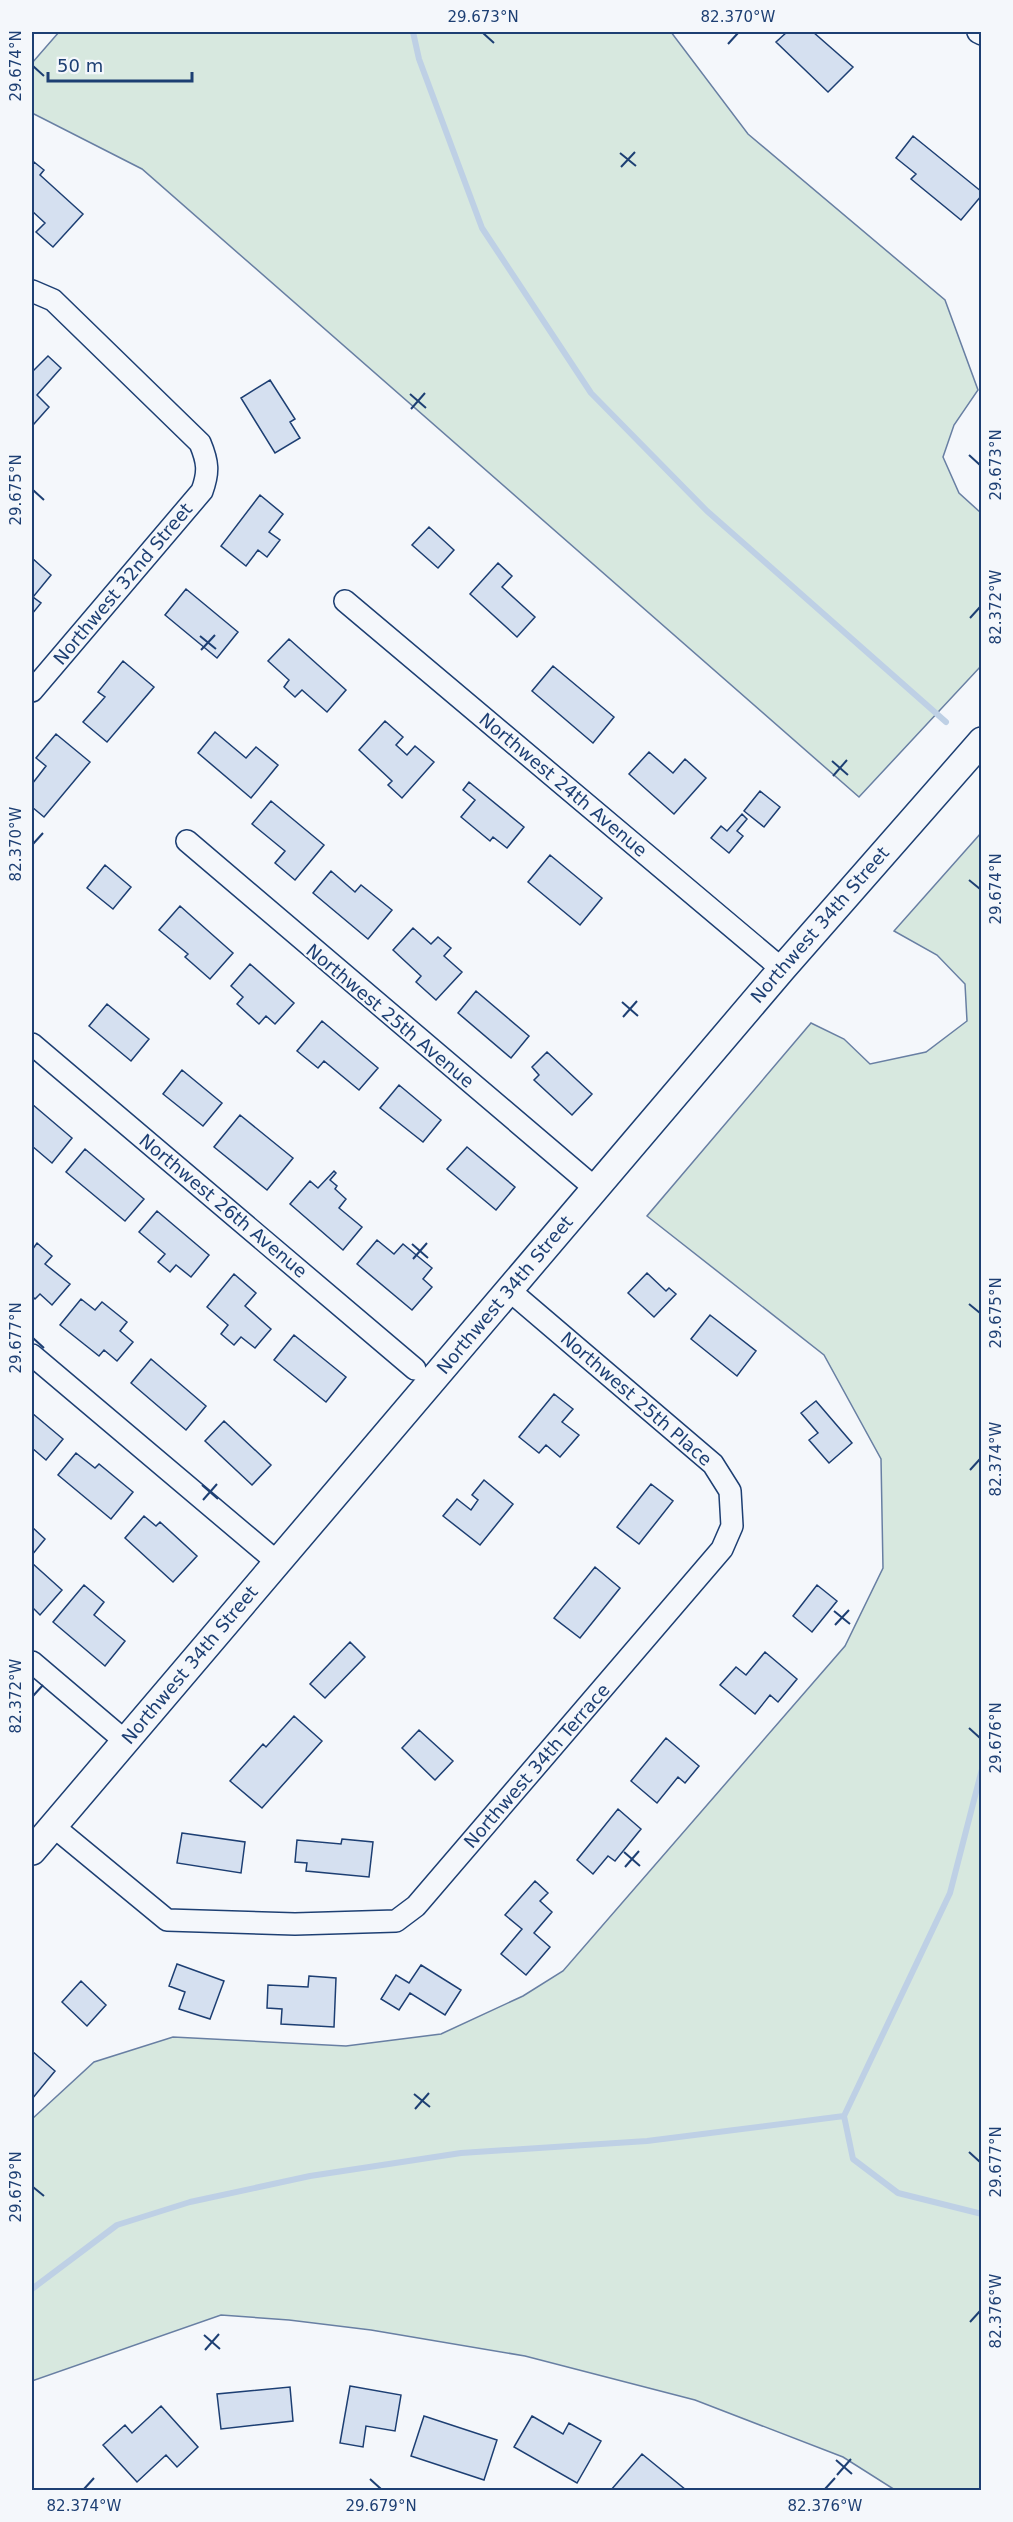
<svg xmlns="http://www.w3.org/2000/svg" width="1013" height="2522" font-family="'DejaVu Sans',sans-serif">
	<rect width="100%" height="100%" fill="#f4f7fb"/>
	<path fill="#d7e8df" stroke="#687fa3" stroke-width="1.5" d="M59,32H671L748,134L945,300L978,390L954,425L943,457L959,493L981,513V666L859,797L142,169L32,113V63Z
		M981,833V2490H895L843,2457L695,2400L525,2356L371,2330L289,2320L221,2315L32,2381V2119L94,2062L173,2037L346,2046L441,2034L523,1996L563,1971L845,1646L883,1568L881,1459L824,1355L647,1216L811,1023L844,1039L870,1064L926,1052L967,1021L965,984L937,955L894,931Z"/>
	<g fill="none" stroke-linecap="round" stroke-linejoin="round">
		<path stroke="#bed0e5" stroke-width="6" d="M413,32L419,59L482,228L591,393L707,511L946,722
			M844,2116L853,2159L898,2193L982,2214
			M32,2289L117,2225L190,2202L310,2176L461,2153L647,2141L844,2116L950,1893L982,1769"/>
	</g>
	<path fill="#d5e0f0" stroke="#1d3f73" stroke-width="1.5" d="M787,32H813L853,67L828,92L776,42Z
		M913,136L982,192V195L961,220L911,179L916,174L896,158Z
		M34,162L44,170L40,175L83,214L53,247L36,232L45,223L32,211V165Z
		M48,356L61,368L37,395L49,407L33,425L32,372Z
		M270,380L295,419L290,422L300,438L275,453L241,398Z
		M260,495L283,514L269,532L280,540L267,557L258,550L246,566L221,546Z
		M429,527L454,550L438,568L412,545Z
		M32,558L51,575L33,597L41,603L32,614Z
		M498,563L512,576L502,587L535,617L517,637L470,594Z
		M186,589L238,632L217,658L165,615Z
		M289,639L346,690L327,712L302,690L295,697L284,687L289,680L268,661Z
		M123,661L154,687L107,742L83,722L105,697L98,692Z
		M553,666L614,717L593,743L532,691Z
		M385,721L403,737L396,745L407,755L415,746L434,762L402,798L388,785L392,781L359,750Z
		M215,732L246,758L256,747L278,765L251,798L198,753Z
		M56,734L90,762L44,817L32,807V784L46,766L36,758Z
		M649,752L673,773L685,759L706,778L674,814L629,774Z
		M469,782L524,827L507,848L493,837L490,841L461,817L475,800L463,790Z
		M760,791L780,807L764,827L744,811Z
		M271,801L324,845L295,880L275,863L285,851L252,824Z
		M742,814L747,819L737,831L743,836L729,853L711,838L721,826L727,831Z
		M550,855L602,898L580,925L528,882Z
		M105,865L131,887L113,909L87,888Z
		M331,871L355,892L361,885L392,910L368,939L313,893Z
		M180,906L233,953L210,979L185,957L188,954L159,930Z
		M413,928L431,944L438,937L451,948L444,956L462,972L436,1000L416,982L421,976L393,950Z
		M250,964L294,1003L275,1024L266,1016L259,1024L237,1004L243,997L231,986Z
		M476,991L529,1036L511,1058L458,1013Z
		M107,1004L149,1039L131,1061L89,1026Z
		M322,1021L378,1068L359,1090L324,1061L318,1068L297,1051Z
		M547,1052L592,1094L572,1115L534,1080L539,1075L532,1067Z
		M182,1070L222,1103L203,1126L163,1094Z
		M399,1085L441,1120L423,1142L380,1108Z
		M32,1104L72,1138L52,1163L32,1146Z
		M240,1115L293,1158L267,1190L214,1147Z
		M467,1147L515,1187L496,1210L447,1169Z
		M85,1149L144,1199L125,1221L66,1172Z
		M334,1171L336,1173L330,1180L337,1186L335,1189L346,1199L339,1208L362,1227L343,1250L290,1204L310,1181L318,1188Z
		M157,1211L209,1255L191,1277L176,1265L170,1272L158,1262L165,1254L139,1232Z
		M377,1240L394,1254L403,1244L432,1268L423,1279L432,1287L412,1310L357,1264Z
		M37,1243L52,1256L45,1264L70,1284L52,1305L40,1294L35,1299L32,1296V1250Z
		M647,1273L666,1291L669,1288L676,1294L654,1317L628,1293Z
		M234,1274L256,1293L245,1306L271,1329L255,1348L241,1337L234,1345L221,1334L228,1325L207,1307Z
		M81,1299L95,1310L102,1302L127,1322L120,1331L133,1342L117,1361L104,1350L99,1356L60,1325Z
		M710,1315L756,1351L737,1376L691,1339Z
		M294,1335L346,1377L326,1402L274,1360Z
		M151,1359L206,1406L186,1430L131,1383Z
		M554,1394L573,1409L562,1422L579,1435L560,1457L546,1445L539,1453L519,1437Z
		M816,1401L852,1443L829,1463L809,1440L818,1433L801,1413Z
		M32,1413L63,1439L46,1460L32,1448Z
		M224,1421L271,1465L252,1485L205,1441Z
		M76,1453L95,1468L99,1464L133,1492L111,1519L58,1475Z
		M484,1480L513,1504L480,1545L443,1516L457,1499L471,1510L478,1500L472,1495Z
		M651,1484L673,1501L639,1544L617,1527Z
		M144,1516L156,1526L160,1522L197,1556L173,1582L125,1538Z
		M32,1527L45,1539L32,1555Z
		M32,1563L62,1590L40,1615L32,1607Z
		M595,1567L620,1588L580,1638L554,1618Z
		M84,1585L104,1602L94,1615L125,1641L105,1666L53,1622Z
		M817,1585L837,1601L812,1632L793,1616Z
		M350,1642L365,1657L325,1698L310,1684Z
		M765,1652L797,1679L778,1702L770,1695L755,1714L720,1685L736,1667L746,1675Z
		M294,1716L322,1741L262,1808L230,1781L263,1744L266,1747Z
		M419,1730L453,1761L435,1780L402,1748Z
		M666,1738L699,1766L685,1783L678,1777L657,1803L631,1781Z
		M618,1809L641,1829L615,1861L608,1856L593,1874L577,1860Z
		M182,1833L245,1842L241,1873L177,1863Z
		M342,1839L373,1842L369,1877L306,1871L307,1863L295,1862L297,1840L341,1844Z
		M535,1881L548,1893L540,1901L552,1912L534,1933L550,1947L526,1975L501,1954L522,1929L505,1915Z
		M177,1964L224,1981L210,2019L179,2009L185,1992L169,1986Z
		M421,1965L461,1990L445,2015L410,1993L399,2010L381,1999L396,1975L409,1983Z
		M309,1976L336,1978L334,2027L281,2024L282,2009L267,2008L268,1985L308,1987Z
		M81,1981L106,2005L87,2026L62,2002Z
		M32,2051L55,2071L32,2099Z
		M350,2386L401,2395L395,2431L366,2426L363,2447L340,2443Z
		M290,2387L293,2421L221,2429L217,2394Z
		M161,2406L198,2447L177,2467L166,2455L137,2482L103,2445L125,2425L132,2433Z
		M424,2416L497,2440L484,2480L411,2456Z
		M532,2416L563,2434L569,2423L601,2441L577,2483L514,2447Z
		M642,2454L686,2490H611Z"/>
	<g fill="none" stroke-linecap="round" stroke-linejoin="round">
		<g stroke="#1d3f73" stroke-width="24">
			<path id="minor" d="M978,32L982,34
				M32,291L53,300L200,443C208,462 209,472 202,491L32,691
				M345,601L782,969
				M187,841L596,1189
				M32,1044L415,1369
				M32,1355L277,1562
				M32,1662L125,1741
				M53,1826L167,1920L295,1924L396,1921L416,1906L722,1549L732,1526L730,1491L713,1464L509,1290"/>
		</g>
		<g stroke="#1d3f73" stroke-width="30">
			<path id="major" d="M32,1851L782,969L982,741"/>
		</g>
		<use href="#minor" stroke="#f4f7fb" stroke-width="21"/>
		<use href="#major" stroke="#f4f7fb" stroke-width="27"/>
	</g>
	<path fill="none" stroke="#1d3f73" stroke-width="2" d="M483,33L494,43M728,44L738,33M33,66L44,76M620,153L636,166M621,167L635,152M410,394L426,408M411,409L425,393M969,455L980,465M33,490L44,500M970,618L980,607M200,636L216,649M201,650L215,635M832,761L848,775M833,776L847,760M33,844L43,833M969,880L980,889M622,1002L638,1016M623,1017L637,1001M412,1244L428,1258M413,1259L427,1243M969,1304L980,1313M33,1338L44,1348M970,1470L980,1459M202,1485L218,1499M203,1500L217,1484M834,1611L850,1624M835,1625L849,1610M33,1696L43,1685M969,1728L980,1738M624,1852L640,1866M625,1867L639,1851M414,2094L430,2107M415,2109L429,2093M969,2152L980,2162M33,2187L44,2196M970,2322L980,2311M204,2335L220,2349M205,2350L219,2334M836,2460L852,2474M837,2475L851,2459M370,2479L381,2489M84,2489L94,2478M825,2489L835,2478"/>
	<g text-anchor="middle" stroke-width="4.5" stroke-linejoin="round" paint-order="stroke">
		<g font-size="18" fill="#1d3f73" stroke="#f4f7fb">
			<text transform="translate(123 584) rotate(-50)" y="6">Northwest 32nd Street</text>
			<text transform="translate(563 785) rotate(40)" y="6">Northwest 24th Avenue</text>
			<text transform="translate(820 925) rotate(-49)" y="6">Northwest 34th Street</text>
			<text transform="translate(390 1016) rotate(40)" y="6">Northwest 25th Avenue</text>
			<text transform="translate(223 1206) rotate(40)" y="6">Northwest 26th Avenue</text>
			<text transform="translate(505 1295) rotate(-50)" y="6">Northwest 34th Street</text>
			<text transform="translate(636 1399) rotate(41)" y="6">Northwest 25th Place</text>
			<text transform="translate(190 1665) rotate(-50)" y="6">Northwest 34th Street</text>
			<text transform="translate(537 1766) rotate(-49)" y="6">Northwest 34th Terrace</text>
		</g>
	</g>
	<rect width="1013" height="2522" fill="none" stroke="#f4f7fb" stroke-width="66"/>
	<path d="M48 72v9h144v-9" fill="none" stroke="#1d3f73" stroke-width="3"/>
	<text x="57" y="72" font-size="18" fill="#1d3f73" stroke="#f4f7fb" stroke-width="4.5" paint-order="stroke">50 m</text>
	<rect x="33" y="33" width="947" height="2456" fill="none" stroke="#1d3f73" stroke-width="2"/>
	<g font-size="15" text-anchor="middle" fill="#1d3f73">
		<text x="483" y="22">29.673°N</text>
		<text x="738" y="22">82.370°W</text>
		<text transform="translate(16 66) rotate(-90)" y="5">29.674°N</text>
		<text transform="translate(996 465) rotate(-90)" y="5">29.673°N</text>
		<text transform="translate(16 490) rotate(-90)" y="5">29.675°N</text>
		<text transform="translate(996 607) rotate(-90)" y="5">82.372°W</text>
		<text transform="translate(16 844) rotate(-90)" y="5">82.370°W</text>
		<text transform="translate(996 889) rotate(-90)" y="5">29.674°N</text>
		<text transform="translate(996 1313) rotate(-90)" y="5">29.675°N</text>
		<text transform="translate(16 1338) rotate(-90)" y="5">29.677°N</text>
		<text transform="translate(996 1459) rotate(-90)" y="5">82.374°W</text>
		<text transform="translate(16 1696) rotate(-90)" y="5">82.372°W</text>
		<text transform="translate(996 1738) rotate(-90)" y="5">29.676°N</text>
		<text transform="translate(996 2162) rotate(-90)" y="5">29.677°N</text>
		<text transform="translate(16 2187) rotate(-90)" y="5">29.679°N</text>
		<text transform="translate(996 2311) rotate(-90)" y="5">82.376°W</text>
		<text x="84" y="2511">82.374°W</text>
		<text x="381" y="2511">29.679°N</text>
		<text x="825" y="2511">82.376°W</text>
	</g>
</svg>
